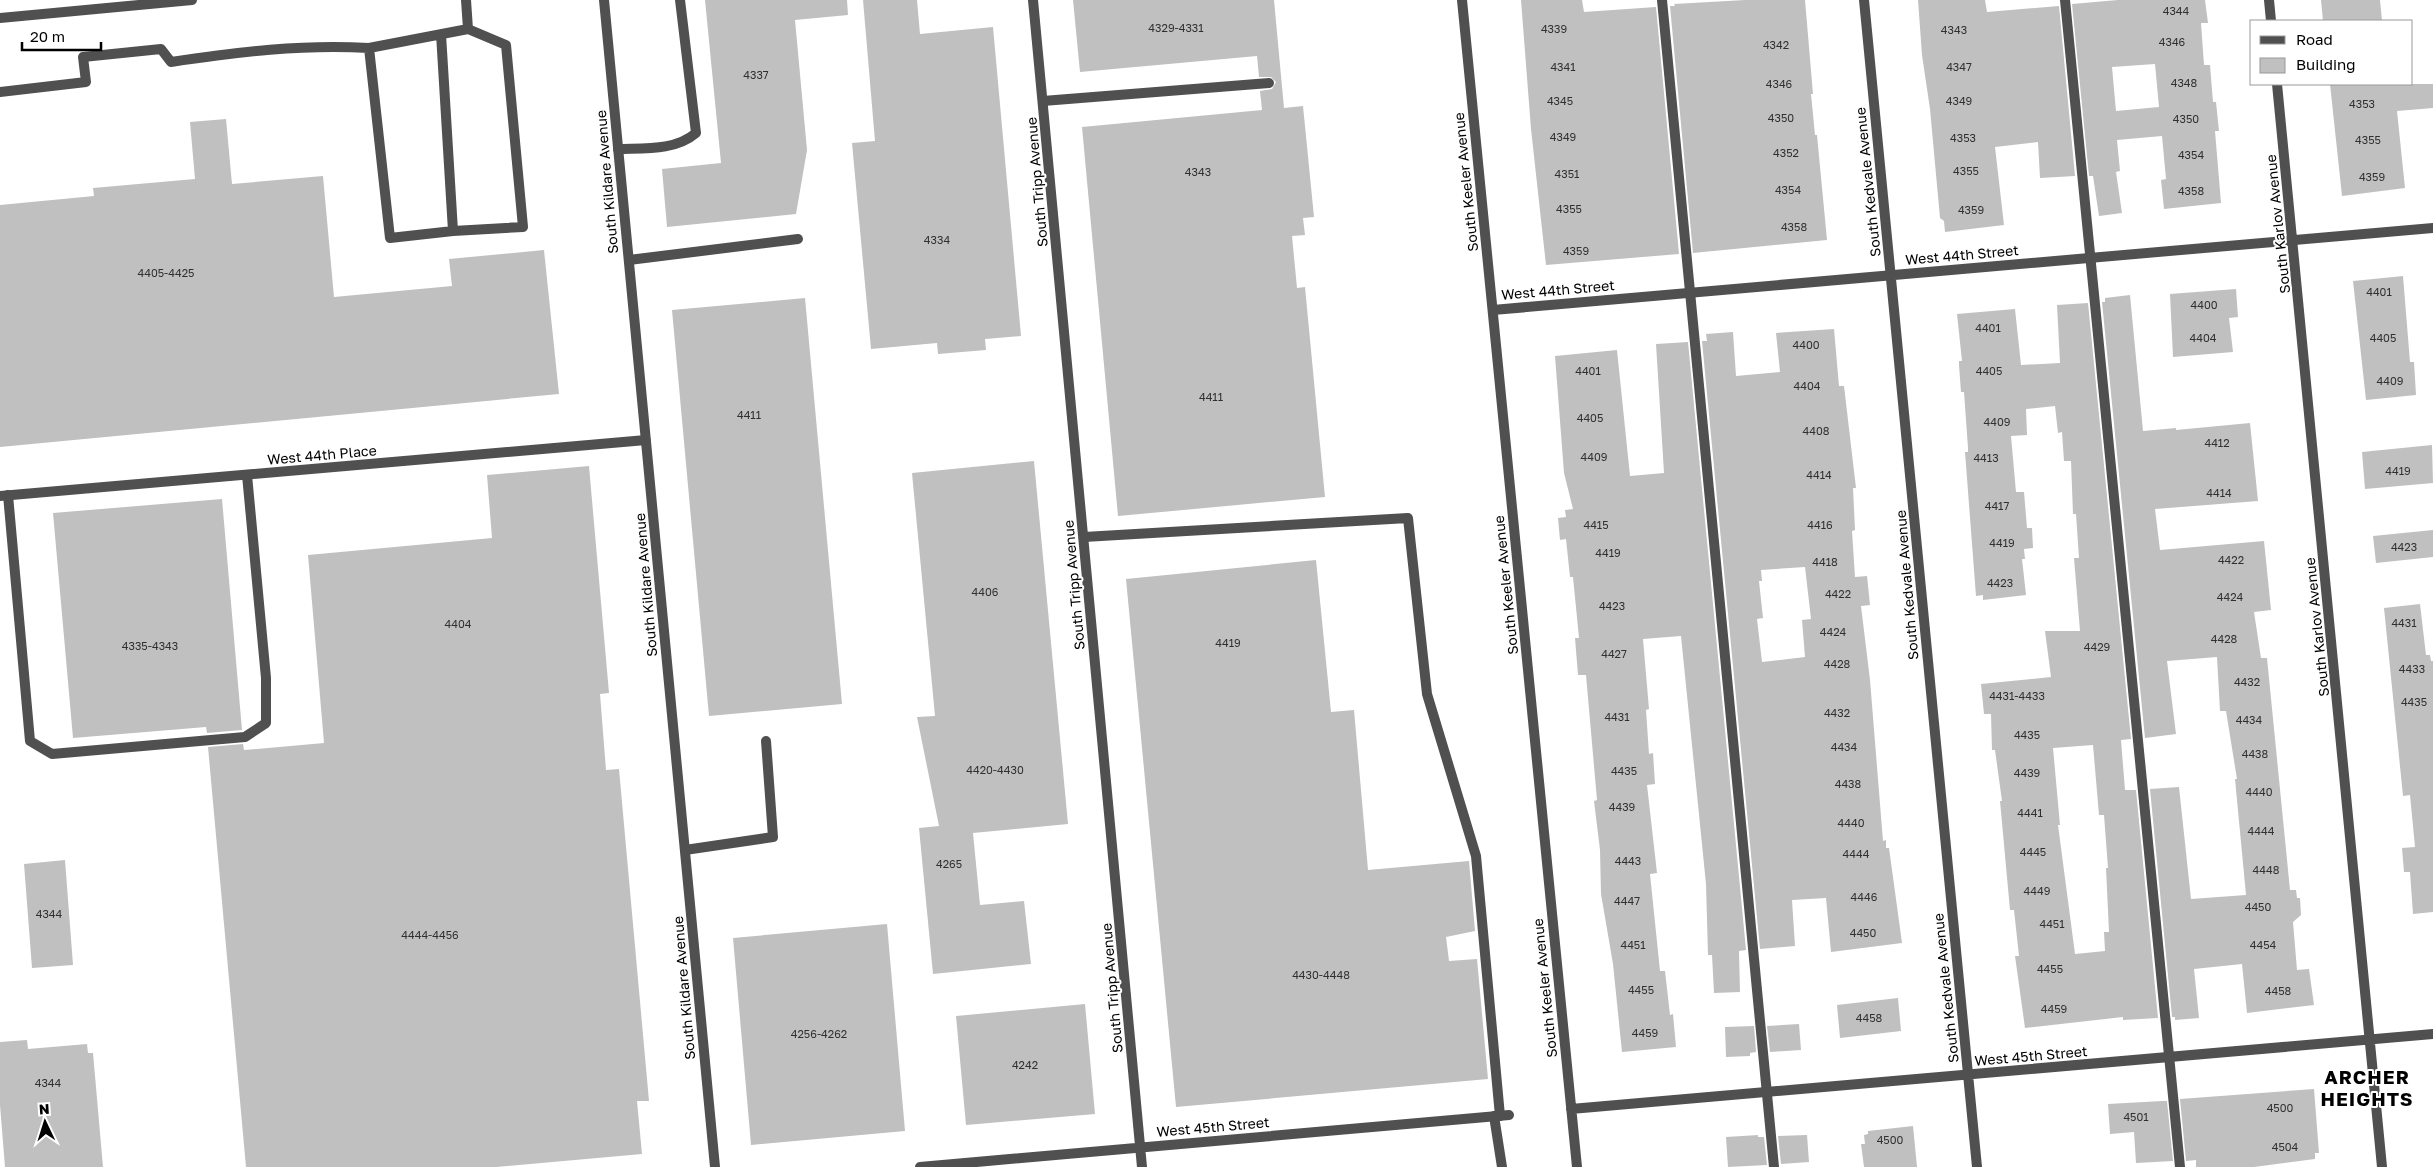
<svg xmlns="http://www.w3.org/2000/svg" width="2433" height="1167" font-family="'Golos Text',sans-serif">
	<rect width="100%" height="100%" fill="#fff"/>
	<path fill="#c0c0c0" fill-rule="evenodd" d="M705,0H847L848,15L795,20L807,150L796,214L667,227L662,169L721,163Z
		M863,0H917L920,34L993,27L1021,336L985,339L986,350L938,354L937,343L871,349L852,143L875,141Z
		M1073,0H1274L1284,108L1303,106L1314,217L1303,218L1305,235L1292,236L1297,288L1305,287L1325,497L1118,516L1082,127L1262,110L1260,91L1272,89L1276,82L1271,77H1259L1257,56L1080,72Z
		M1521,0H1582L1584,12L1656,7L1679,254L1546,265L1531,129Z
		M1745,0H1805L1813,94H1811L1815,135H1817L1827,240L1693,253L1670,6H1675L1674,4Z
		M1918,0H1985L1987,12L2059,6L2075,176L2040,178L2038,142L1995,147L2004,225L1945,232L1944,221L1940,218L1930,109L1922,55Z
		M2118,0H2205L2208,23H2201L2204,65H2210L2213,102H2216L2219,131H2215L2221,203L2164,209L2161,180L2166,179L2162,136L2117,140L2120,171L2116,172L2122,213L2099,216L2093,176H2089L2072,4ZM2155,64L2159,107L2116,111L2112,67Z
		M2321,0H2380L2382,21H2323Z
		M2330,84H2433V108L2397,111L2405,188L2342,196Z
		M226,119L232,184L323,176L334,297L452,286L449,259L544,250L559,394L0,447V205L94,196L93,188L195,179L190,122Z
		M2403,276L2410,362H2414L2416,395L2366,400L2353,281Z
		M2236,289L2238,317L2229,318L2233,352L2173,357L2170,294Z
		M2130,295L2143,431L2176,428V430L2250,423L2258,501L2155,509L2160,550L2264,541L2271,610L2254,612L2261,658H2267L2290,890H2296L2297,898H2300L2301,915L2293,922L2297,970L2309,969L2314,1005L2247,1013L2242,964L2194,969L2199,1018L2175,1020V1017H2172L2150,789L2179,787L2191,899L2246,895L2235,779H2237L2226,711H2220L2217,657L2167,661L2176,734L2145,738L2102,302H2105V298Z
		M805,298L842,704L709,716L672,310Z
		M2088,303L2131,739L2121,740L2125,790H2136L2158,1018L2123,1020V1017L2025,1028L2015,956H2019L2014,910H2010L2000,801H2002L1995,750H1992L1991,714H1984L1981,684L2051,677L2045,631H2080L2074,558H2079L2076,514H2073L2071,461H2064L2062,432L2058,433L2055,406L2026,409L2027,435L2011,436L2016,492H2024L2027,528H2032L2033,548L2024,549L2025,559H2022L2026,595L1983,600V595L1976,596L1965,452H1968V448L1964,392H1961L1959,365V361H1962L1957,314L2015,309L2021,365L2060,363L2057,305ZM2093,745L2099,815H2104L2108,868H2106L2109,932H2104L2105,951L2075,954L2058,825H2060L2053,748Z
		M1834,329L1839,386H1844L1856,488H1853L1855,530L1852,531L1855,577L1867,576L1870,605L1861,606L1870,680L1883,841L1886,840V848H1889L1902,943L1831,952L1826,898L1792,900L1795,946L1760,949L1702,341H1707L1706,334L1733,332L1736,376L1780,372L1776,333ZM1805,567L1811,619L1802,620L1805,657L1762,662L1757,619L1763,618L1759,581H1762L1761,570Z
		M1688,342L1746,950L1739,951L1740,992L1714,993L1712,955H1708L1706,884L1681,636L1643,639L1649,709L1646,710L1649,754L1653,753L1655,784L1647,785L1657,873L1650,874L1660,971H1665L1670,1015L1673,1014L1676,1047L1622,1052L1613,964L1601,894L1600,850L1594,801L1597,800L1586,675H1578L1575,638H1579L1573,577H1570L1566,539L1560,540L1558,518L1566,517L1565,510L1573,509L1564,473L1555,356L1617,350L1630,476L1664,473L1656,344Z
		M2432,445L2433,483L2365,489L2362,452Z
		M1034,461L1068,824L973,833L980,905L1024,901L1031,964L933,974L919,828L939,826L917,717L935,716L912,473Z
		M589,466L609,693L600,694L606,770L619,769L649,1101H637L642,1154L496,1167H246L208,747L243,744L244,750L324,743L308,555L492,538L487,475Z
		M222,499L242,730L207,733L206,727L73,738L53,513Z
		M2433,530V557L2376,563L2373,536Z
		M1316,560L1331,712L1354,710L1368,870L1469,861L1475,931L1446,937L1449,961L1477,959L1488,1079L1176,1107L1126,579Z
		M2420,604L2426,655H2430L2431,661H2433V912L2413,914L2410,872H2404L2402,848L2415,847L2410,795L2403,796L2384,608Z
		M65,860L73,965L32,968L24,864Z
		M887,924L905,1131L751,1145L733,938Z
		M1898,998L1901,1031L1840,1038L1837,1005Z
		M1085,1004L1095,1114L966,1125L956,1016Z
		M1799,1024L1801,1050L1770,1052L1767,1026Z
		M1754,1026L1756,1052L1750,1053V1056L1726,1057L1725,1027Z
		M27,1040L28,1049L87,1044L88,1053H93L103,1167H5L0,1105V1042Z
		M2314,1089L2319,1153H2315V1159L2254,1167H2196V1160L2186,1161L2180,1099Z
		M2162,1101H2167L2173,1161L2136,1163L2134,1132L2110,1134L2108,1104Z
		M1913,1126L1917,1167H1864L1861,1144H1865L1864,1135L1868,1134V1131Z
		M1758,1135V1137H1764L1767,1165L1728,1167L1726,1137Z
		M1807,1135L1809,1162L1781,1164L1778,1136Z"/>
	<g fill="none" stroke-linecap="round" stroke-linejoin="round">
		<path stroke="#505050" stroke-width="10" d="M466,0L468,29
			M1662,0L1774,1167
			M2065,0L2180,1167
			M468,29L506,45L523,227L453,231L390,238L369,48Z
			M441,34L453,231
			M0,92L86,82L83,57L161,49L171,62C238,52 302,44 369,48
			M1043,101L1269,83
			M618,149C644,148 675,151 696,133L680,0
			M629,260L798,239
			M8,495L30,741L52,754L245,737L266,723V678L247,475
			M1084,537L1408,518L1427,694L1476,856L1500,1116
			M685,850L773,837L766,741
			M1494,1116L1502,1167"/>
		<path stroke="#505050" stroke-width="10" d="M604,0L715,1167
			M1033,0L1142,1167
			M1462,0L1577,1167
			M1864,0L1977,1167
			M2269,0L2271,21
			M0,18L192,0
			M2277,84L2382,1167
			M1493,310L2433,228
			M0,496L646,440
			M1571,1109L2433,1034
			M920,1167L1509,1115"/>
	</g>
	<g text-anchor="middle" stroke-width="4" stroke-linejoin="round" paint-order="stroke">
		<g font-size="11" fill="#303030">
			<text x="2176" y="15">4344</text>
			<text x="1176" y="32">4329-4331</text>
			<text x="1554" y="33">4339</text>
			<text x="1954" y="34">4343</text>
			<text x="2172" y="46">4346</text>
			<text x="1776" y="49">4342</text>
			<text x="1563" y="71">4341</text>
			<text x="1959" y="71">4347</text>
			<text x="756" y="79">4337</text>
			<text x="2184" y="87">4348</text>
			<text x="1779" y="88">4346</text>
			<text x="1560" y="105">4345</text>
			<text x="1959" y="105">4349</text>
			<text x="2362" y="108">4353</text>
			<text x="1781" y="122">4350</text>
			<text x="2186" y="123">4350</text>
			<text x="1563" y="141">4349</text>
			<text x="1963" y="142">4353</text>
			<text x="2368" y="144">4355</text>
			<text x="1786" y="157">4352</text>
			<text x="2191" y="159">4354</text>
			<text x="1966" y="175">4355</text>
			<text x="1198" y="176">4343</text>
			<text x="1567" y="178">4351</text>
			<text x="2372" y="181">4359</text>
			<text x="1788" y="194">4354</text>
			<text x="2191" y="195">4358</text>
			<text x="1569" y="213">4355</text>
			<text x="1971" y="214">4359</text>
			<text x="1794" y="231">4358</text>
			<text x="937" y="244">4334</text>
			<text x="1576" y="255">4359</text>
			<text x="166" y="277">4405-4425</text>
			<text x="2379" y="296">4401</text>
			<text x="2204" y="309">4400</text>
			<text x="1988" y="332">4401</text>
			<text x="2203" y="342">4404</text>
			<text x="2383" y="342">4405</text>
			<text x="1806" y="349">4400</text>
			<text x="1588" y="375">4401</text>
			<text x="1989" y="375">4405</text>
			<text x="2390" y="385">4409</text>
			<text x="1807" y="390">4404</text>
			<text x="1211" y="401">4411</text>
			<text x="749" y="419">4411</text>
			<text x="1590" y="422">4405</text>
			<text x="1997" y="426">4409</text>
			<text x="1816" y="435">4408</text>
			<text x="2217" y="447">4412</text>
			<text x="1594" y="461">4409</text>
			<text x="1986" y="462">4413</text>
			<text x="2398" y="475">4419</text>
			<text x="1819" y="479">4414</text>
			<text x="2219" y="497">4414</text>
			<text x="1997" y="510">4417</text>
			<text x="1596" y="529">4415</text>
			<text x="1820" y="529">4416</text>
			<text x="2002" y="547">4419</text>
			<text x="2404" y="551">4423</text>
			<text x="1608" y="557">4419</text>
			<text x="2231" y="564">4422</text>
			<text x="1825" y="566">4418</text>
			<text x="2000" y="587">4423</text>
			<text x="985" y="596">4406</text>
			<text x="1838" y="598">4422</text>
			<text x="2230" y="601">4424</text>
			<text x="1612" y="610">4423</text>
			<text x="2404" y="627">4431</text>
			<text x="458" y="628">4404</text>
			<text x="1833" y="636">4424</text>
			<text x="2224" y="643">4428</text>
			<text x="1228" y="647">4419</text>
			<text x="150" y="650">4335-4343</text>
			<text x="2097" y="651">4429</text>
			<text x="1614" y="658">4427</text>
			<text x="1837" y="668">4428</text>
			<text x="2412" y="673">4433</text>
			<text x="2247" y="686">4432</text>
			<text x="2017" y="700">4431-4433</text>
			<text x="2414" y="706">4435</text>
			<text x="1837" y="717">4432</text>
			<text x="1617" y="721">4431</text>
			<text x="2249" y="724">4434</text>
			<text x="2027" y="739">4435</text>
			<text x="1844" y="751">4434</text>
			<text x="2255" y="758">4438</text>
			<text x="995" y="774">4420-4430</text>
			<text x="1624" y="775">4435</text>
			<text x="2027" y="777">4439</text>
			<text x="1848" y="788">4438</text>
			<text x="2259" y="796">4440</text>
			<text x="1622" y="811">4439</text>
			<text x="2030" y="817">4441</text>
			<text x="1851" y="827">4440</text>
			<text x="2261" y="835">4444</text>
			<text x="2033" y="856">4445</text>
			<text x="1856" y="858">4444</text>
			<text x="1628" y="865">4443</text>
			<text x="949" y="868">4265</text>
			<text x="2266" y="874">4448</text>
			<text x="2037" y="895">4449</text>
			<text x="1864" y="901">4446</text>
			<text x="1627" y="905">4447</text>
			<text x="2258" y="911">4450</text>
			<text x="49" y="918">4344</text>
			<text x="2052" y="928">4451</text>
			<text x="1863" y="937">4450</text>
			<text x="430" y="939">4444-4456</text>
			<text x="1633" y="949">4451</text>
			<text x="2263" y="949">4454</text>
			<text x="2050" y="973">4455</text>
			<text x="1321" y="979">4430-4448</text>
			<text x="1641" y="994">4455</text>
			<text x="2278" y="995">4458</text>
			<text x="2054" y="1013">4459</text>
			<text x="1869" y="1022">4458</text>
			<text x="1645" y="1037">4459</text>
			<text x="819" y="1038">4256-4262</text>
			<text x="1025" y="1069">4242</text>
			<text x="48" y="1087">4344</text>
			<text x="2280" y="1112">4500</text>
			<text x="2136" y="1121">4501</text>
			<text x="1890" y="1144">4500</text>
			<text x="2285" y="1151">4504</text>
		</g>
		<g font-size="14" fill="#000" stroke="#fff">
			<text transform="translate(607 182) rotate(-95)" y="5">South Kildare Avenue</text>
			<text transform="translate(1037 182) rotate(-95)" y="5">South Tripp Avenue</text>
			<text transform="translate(1466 182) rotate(-96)" y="5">South Keeler Avenue</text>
			<text transform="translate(1868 182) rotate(-96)" y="5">South Kedvale Avenue</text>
			<text transform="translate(2278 224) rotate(-96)" y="5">South Karlov Avenue</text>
			<text transform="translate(1962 255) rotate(-5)" y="5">West 44th Street</text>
			<text transform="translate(1558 290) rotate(-5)" y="5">West 44th Street</text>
			<text transform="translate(322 455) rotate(-5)" y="5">West 44th Place</text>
			<text transform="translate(646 585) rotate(-95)" y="5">South Kildare Avenue</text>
			<text transform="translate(1074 585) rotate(-95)" y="5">South Tripp Avenue</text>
			<text transform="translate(1506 585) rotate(-96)" y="5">South Keeler Avenue</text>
			<text transform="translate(1907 585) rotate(-95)" y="5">South Kedvale Avenue</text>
			<text transform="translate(2317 627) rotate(-96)" y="5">South Karlov Avenue</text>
			<text transform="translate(684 988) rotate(-95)" y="5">South Kildare Avenue</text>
			<text transform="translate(1112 988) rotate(-95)" y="5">South Tripp Avenue</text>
			<text transform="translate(1545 988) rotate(-96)" y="5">South Keeler Avenue</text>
			<text transform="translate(1946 988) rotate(-96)" y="5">South Kedvale Avenue</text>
			<text transform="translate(2031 1056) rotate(-5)" y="5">West 45th Street</text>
			<text transform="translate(1213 1127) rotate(-5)" y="5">West 45th Street</text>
		</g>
		<g font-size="19" font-weight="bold" letter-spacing="1" fill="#000" stroke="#fff">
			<text x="2367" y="1084">ARCHER<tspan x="2367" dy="22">HEIGHTS</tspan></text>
		</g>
	</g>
	<rect x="2250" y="20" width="162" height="65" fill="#ffffff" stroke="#999999"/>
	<rect x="2260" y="36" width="25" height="8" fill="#505050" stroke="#999999"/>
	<text x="2296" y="45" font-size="15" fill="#000000">Road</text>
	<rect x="2260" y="58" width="25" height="15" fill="#c0c0c0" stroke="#999999"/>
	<text x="2296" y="70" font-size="15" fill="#000000">Building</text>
	<g transform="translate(45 1122) rotate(356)" stroke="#ffffff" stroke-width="4" paint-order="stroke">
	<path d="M0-4L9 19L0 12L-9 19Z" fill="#000000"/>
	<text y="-8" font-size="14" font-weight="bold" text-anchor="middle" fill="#000000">N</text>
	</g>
	<path d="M22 42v8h79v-8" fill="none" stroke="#000000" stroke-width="2.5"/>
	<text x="30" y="42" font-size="15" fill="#000000" stroke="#ffffff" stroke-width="4" paint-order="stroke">20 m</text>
</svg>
